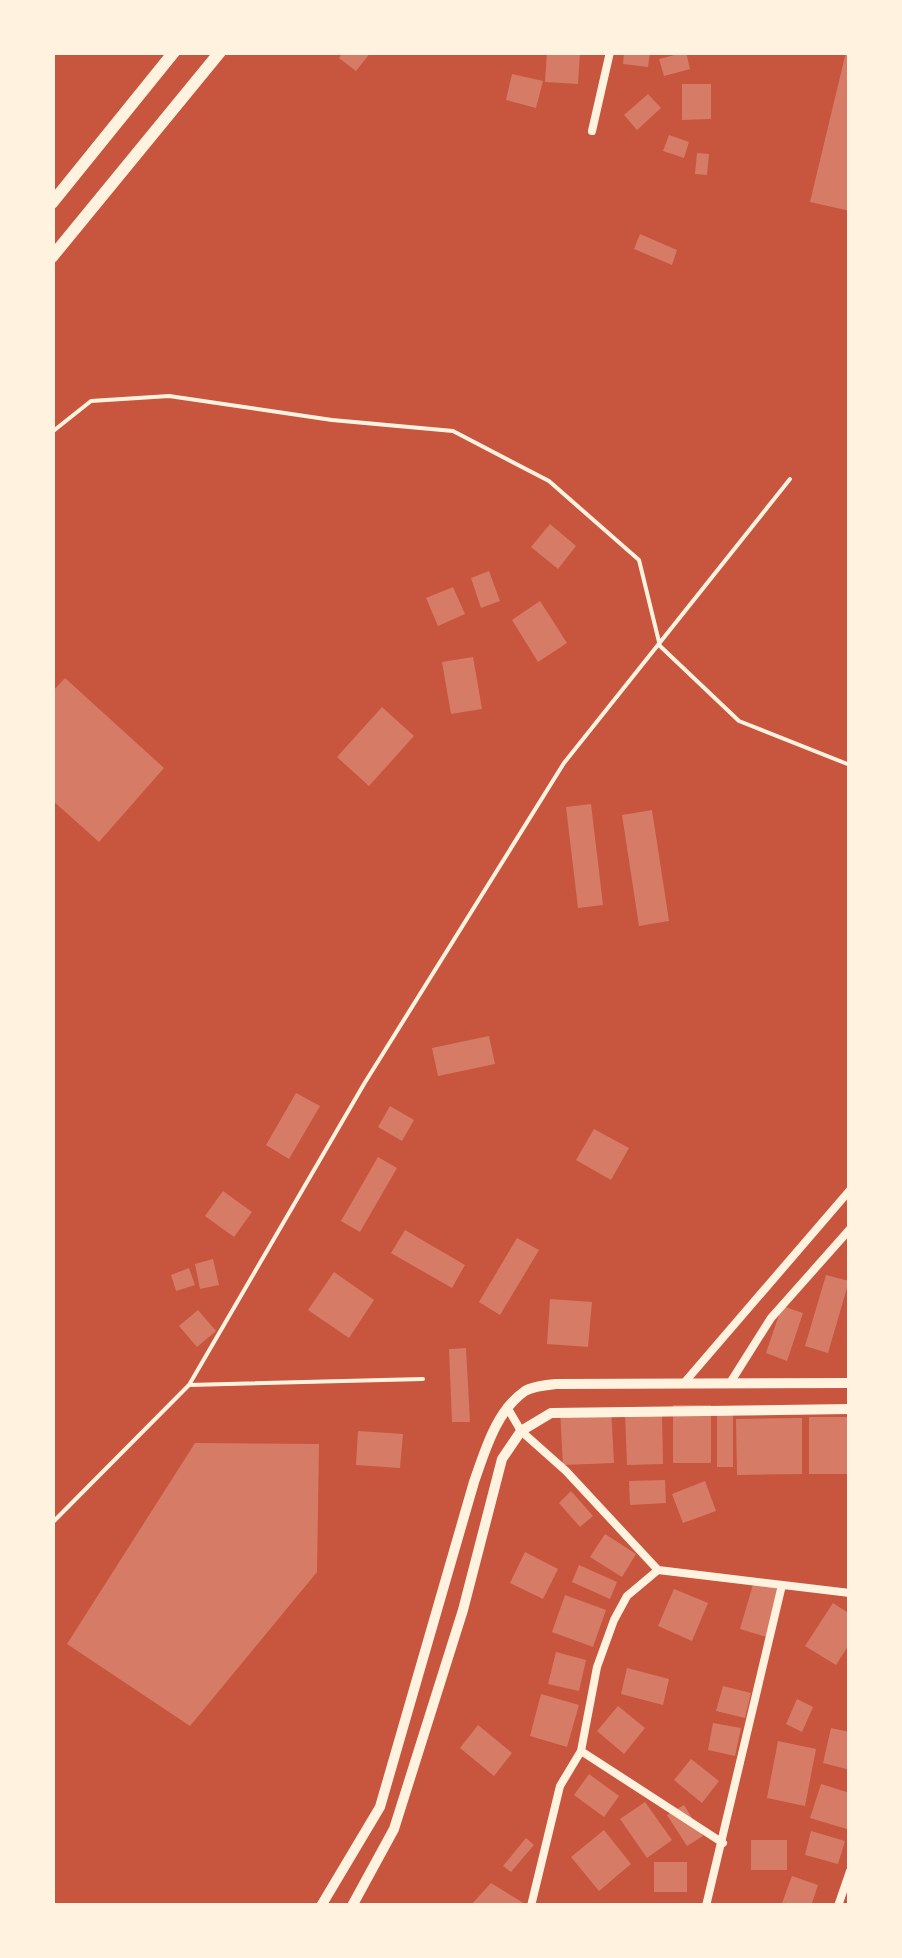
<svg xmlns="http://www.w3.org/2000/svg" width="902" height="1958" font-family="Merriweather,serif">
	<rect width="100%" height="100%" fill="#c8553d"/>
	<path fill="#d67c66" d="M343,52H371L356,71L339,58Z
		M547,52H580L578,84L545,82Z
		M624,52H650L648,67L623,64Z
		M686,52L690,69L664,76L659,59Z
		M846,52H850V211L810,202Z
		M512,74L543,81L536,108L506,100Z
		M682,84H711V119L682,120Z
		M648,94L661,108L637,130L624,115Z
		M669,135L689,142L684,158L663,151Z
		M697,153L709,154L707,175L695,174Z
		M640,234L677,250L672,265L634,249Z
		M550,524L576,546L558,569L531,547Z
		M489,571L500,601L481,608L471,578Z
		M453,587L465,614L438,626L426,598Z
		M540,601L567,643L538,662L512,620Z
		M473,657L482,709L451,714L442,662Z
		M65,678L164,768L99,842L52,800V692Z
		M382,707L414,736L369,786L337,757Z
		M591,804L603,905L578,908L566,807Z
		M652,810L669,921L639,926L622,815Z
		M489,1036L495,1064L438,1076L432,1048Z
		M296,1093L320,1106L289,1159L266,1145Z
		M390,1106L414,1120L402,1141L378,1127Z
		M594,1129L629,1148L611,1180L576,1160Z
		M378,1157L397,1168L360,1232L341,1221Z
		M223,1191L252,1212L234,1237L205,1216Z
		M405,1230L465,1265L452,1288L391,1253Z
		M517,1238L539,1250L500,1315L479,1302Z
		M213,1259L219,1285L200,1289L195,1264Z
		M189,1268L195,1285L176,1291L171,1275Z
		M334,1272L374,1300L349,1338L308,1310Z
		M826,1275L849,1281L828,1353L805,1346Z
		M550,1299L592,1302L588,1347L547,1344Z
		M782,1306L803,1313L787,1361L766,1353Z
		M198,1310L216,1331L197,1347L179,1326Z
		M466,1348L470,1422H452L449,1349Z
		M673,1405H711V1463H673Z
		M611,1408L614,1463L563,1465L560,1410Z
		M662,1413L663,1464L627,1465L625,1414Z
		M717,1414H733V1467H717Z
		M809,1417H850V1474H809Z
		M802,1418V1474L737,1475L736,1419Z
		M358,1431L403,1434L400,1468L356,1465Z
		M195,1443L319,1444L317,1572L190,1726L67,1644Z
		M665,1480L666,1503L630,1505L629,1481Z
		M705,1481L716,1511L683,1523L672,1494Z
		M571,1491L593,1516L580,1527L559,1503Z
		M605,1534L636,1554L622,1577L590,1557Z
		M525,1552L558,1569L543,1599L510,1583Z
		M579,1565L617,1582L610,1599L572,1582Z
		M754,1581L784,1590L770,1638L740,1629Z
		M674,1589L708,1603L692,1641L658,1626Z
		M565,1595L606,1610L593,1647L552,1632Z
		M833,1603L850,1614V1643L836,1665L805,1646Z
		M556,1652L586,1660L579,1691L548,1684Z
		M627,1668L669,1679L663,1705L621,1694Z
		M723,1686L751,1693L745,1718L716,1711Z
		M541,1694L579,1705L567,1747L530,1736Z
		M797,1699L813,1707L802,1732L786,1724Z
		M618,1706L645,1728L624,1754L597,1731Z
		M713,1723L741,1728L735,1756L708,1750Z
		M478,1725L512,1753L494,1776L460,1748Z
		M831,1728L850,1732V1770L823,1763Z
		M778,1741L816,1749L805,1806L767,1798Z
		M691,1759L719,1781L702,1803L674,1780Z
		M589,1774L619,1796L604,1817L574,1795Z
		M821,1784L850,1793V1830L810,1818Z
		M645,1802L672,1840L647,1858L620,1819Z
		M684,1805L703,1836L687,1846L667,1815Z
		M604,1830L631,1864L599,1891L571,1857Z
		M811,1831L845,1841L838,1864L805,1855Z
		M526,1838L534,1845L511,1872L503,1866Z
		M751,1840H787V1870H751Z
		M654,1862H687V1892H654Z
		M792,1876L818,1885L811,1906H781Z
		M491,1883L528,1906H470Z"/>
	<g fill="none" stroke-linecap="round" stroke-linejoin="round">
		<path stroke="#fff3e0" stroke-width="4" d="M52,432L91,401L169,396L332,420L453,431L549,481L639,560L660,646L739,721L850,765
			M189,1385L423,1379
			M52,1523L189,1385L364,1084L564,763L790,479"/>
		<path stroke="#fff3e0" stroke-width="8" d="M592,131L610,52
			M684,1383L850,1190
			M730,1383L771,1318L850,1229
			M507,1407L521,1431L566,1471L658,1570L850,1593
			M581,1751L723,1843
			M531,1906L560,1786L581,1751L597,1667L614,1620L627,1596L658,1570
			M706,1906L782,1585
			M838,1906L850,1871"/>
		<path stroke="#fff3e0" stroke-width="10" d="M321,1906L380,1807L474,1482C485,1451 496,1411 525,1391C533,1386 546,1385 556,1384L850,1383
			M352,1906L394,1829L463,1610L502,1459L521,1431L551,1413L850,1409"/>
		<path stroke="#fff3e0" stroke-width="12" d="M52,203L174,52
			M52,257L220,52"/>
	</g>
	<rect width="902" height="1958" fill="none" stroke="#fff3e0" stroke-width="110"/>
</svg>
